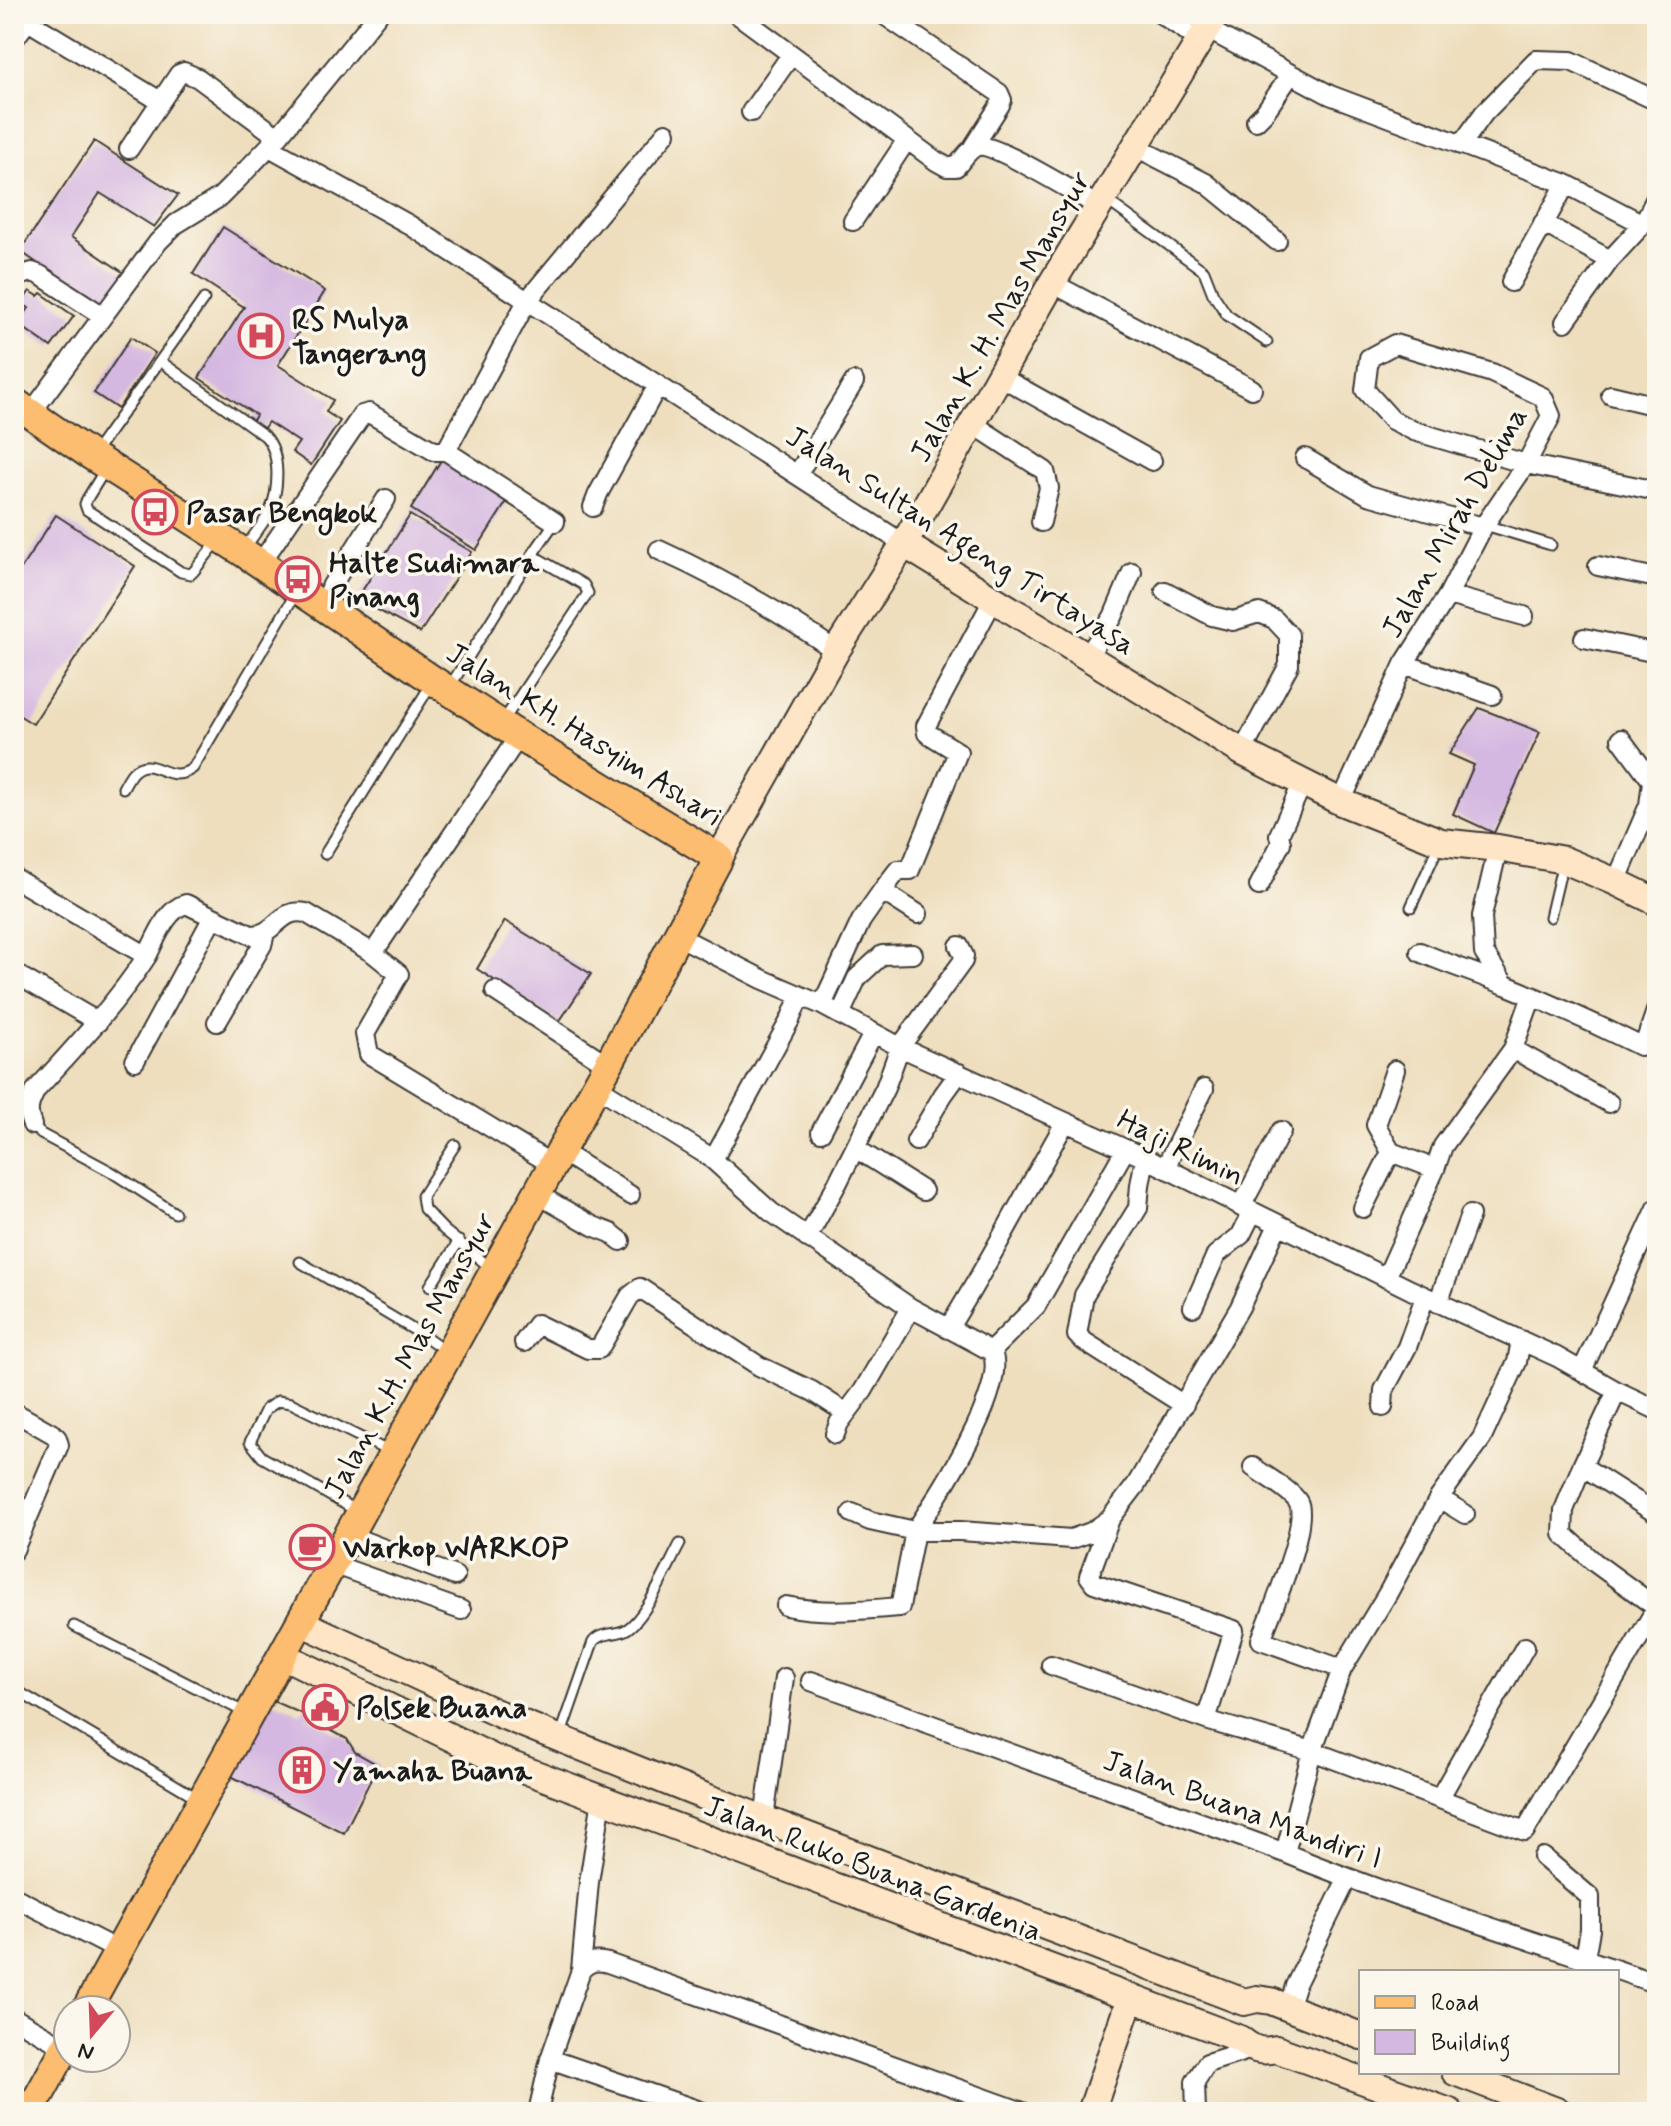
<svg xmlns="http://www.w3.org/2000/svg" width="1671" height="2126" font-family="Mynerve,sans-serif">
	<rect width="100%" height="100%" fill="#fbf7ec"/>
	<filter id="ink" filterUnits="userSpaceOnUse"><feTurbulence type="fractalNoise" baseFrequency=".0125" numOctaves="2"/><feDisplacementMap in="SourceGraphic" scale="16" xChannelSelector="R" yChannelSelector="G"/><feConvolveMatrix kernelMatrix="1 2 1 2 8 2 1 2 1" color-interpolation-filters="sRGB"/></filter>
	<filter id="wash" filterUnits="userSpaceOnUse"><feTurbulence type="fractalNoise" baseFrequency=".006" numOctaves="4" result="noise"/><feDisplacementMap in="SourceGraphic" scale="32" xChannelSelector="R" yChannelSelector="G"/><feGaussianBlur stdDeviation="1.8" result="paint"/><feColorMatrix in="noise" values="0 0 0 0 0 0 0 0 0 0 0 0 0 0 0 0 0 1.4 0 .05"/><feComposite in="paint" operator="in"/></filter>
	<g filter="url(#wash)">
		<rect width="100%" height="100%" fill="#eedebe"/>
		<g id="blocks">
			<path fill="#d5b8e1" d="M94,141L178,195L154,227L100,193L71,237L127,275L104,310L20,251Z
				M223,227L325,291L278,365L333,400L326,412L340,421L311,465L292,452L299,442L268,422L263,429L252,422L256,415L199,378L244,307L193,274Z
				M30,291L38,296L41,293L74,316L51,347L18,324L29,308L21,303Z
				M131,337L155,353L118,409L94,393Z
				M443,457L509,498L476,550L411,509Z
				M56,515L135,566L33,724L14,712V579Z
				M410,515L472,552L420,633L357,599Z
				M1479,708L1540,732L1494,833L1453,814L1474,765L1449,754Z
				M505,921L591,974L559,1022L477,969Z
				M325,1691L345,1700L337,1727L303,1715L347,1739L355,1752L378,1765L344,1833L227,1774L273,1701L300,1713Z"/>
		</g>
	</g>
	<g filter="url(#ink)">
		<use href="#blocks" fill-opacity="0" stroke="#3c3934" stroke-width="2"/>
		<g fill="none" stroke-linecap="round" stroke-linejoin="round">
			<g stroke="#3c3934" stroke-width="13">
				<path id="lane" d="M1105,199L1204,271L1213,294L1227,315L1267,342
					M160,361L265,436C281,453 279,490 270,511C264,524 252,536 245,549
					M95,452L204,299
					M106,468L87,499L85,504L87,510L181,572L191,574L194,571L218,541
					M1485,525L1551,545
					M449,688L532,555L555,522
					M502,723L588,593L584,585L532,555
					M123,788C126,783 129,776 133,772C153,753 168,787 193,768L297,591
					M325,854L432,683
					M1411,907L1439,845
					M1550,917L1563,862
					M32,1125L41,1134L110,1171L175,1213
					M455,1145L422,1196L424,1209L444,1230L491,1268
					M300,1262L429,1339L446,1351
					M430,1286L459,1241
					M357,1511L262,1457L250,1442L266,1409L278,1401L291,1403L392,1453
					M74,1626L246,1713
					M14,1689L199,1799
					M561,1734L593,1642C602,1631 616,1636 627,1629C647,1616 668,1566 680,1544"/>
			</g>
			<g stroke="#3c3934" stroke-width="22">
				<path id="street" d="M737,14L936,161L947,167H956C962,161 969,148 978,146C995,143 1080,196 1100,207
					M1161,14L1200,40
					M887,17L999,93L1002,100L1000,105L973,147
					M28,21L160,101
					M1207,29L1330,95L1566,184L1643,224
					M14,39L33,14
					M751,112L791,55
					M1256,121L1265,112L1291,74
					M1461,145L1484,113L1536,60L1571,61L1657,101
					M269,147L408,224L904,544
					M1136,147L1206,183L1277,241
					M129,149L179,74L184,72L198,78L278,137
					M853,221L906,141
					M1543,223L1610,260
					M1511,282L1566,184
					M14,283L19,276L32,272L40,275L103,316
					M1052,283L1252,389
					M1565,322L1610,260L1643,224L1657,196
					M999,376L1152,461
					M1611,395L1657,406
					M31,413L158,242L176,224L220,197L236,181L278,137L378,14
					M973,424L1045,471L1049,488L1041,522
					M446,451L527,301L666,133
					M1305,458L1368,495L1483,527
					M797,475L854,382
					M593,507L598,494L658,385
					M659,550C721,578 780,612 836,651
					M260,564L362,415L369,413L434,451H446L555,522
					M1598,566L1657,578
					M1165,591L1212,616L1233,621L1259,613L1274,619L1289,635V665L1242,752
					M1448,595L1524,616
					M324,606L332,585L386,499
					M1584,638L1657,653
					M1087,657L1113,617L1132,572
					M1404,664L1492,695
					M1341,802L1404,664L1448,595L1483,527L1526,464L1551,416L1543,397L1492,373L1395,344L1369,358L1365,390L1392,420L1414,431L1526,464L1657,491
					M1498,848L1482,916L1484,953L1505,985
					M14,878L147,956C115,1005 75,1047 36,1090C29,1103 26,1111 32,1125
					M1616,882L1649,805L1652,781L1621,739
					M1259,886L1281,843L1279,835L1303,782
					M882,891L898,870H910L958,752L927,733L926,726L993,600
					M678,936L762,979L822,1005L900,1047L1145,1158L1411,1290L1557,1357L1617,1391L1657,1410
					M1420,952C1449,965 1479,974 1508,986C1552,1004 1596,1024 1640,1046L1645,1043L1657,1008
					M373,953L519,736
					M147,956C156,939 166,909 186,904L251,935C276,936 279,907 306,913L373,953L399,974L365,1034L369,1054L553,1165
					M14,973L98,1022
					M495,991L608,1065
					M822,1005L861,921L882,891L918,914
					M840,1015L857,978L882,955L913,954
					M217,1022L262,945L265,933
					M1513,1049L1609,1103
					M135,1061L213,917
					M1395,1070L1376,1125L1391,1152L1435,1169
					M596,1086L710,1157L771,1212L911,1308L863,1391L839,1423L835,1434
					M821,1132L873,1034
					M916,1141L943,1095L959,1073
					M855,1148L923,1191
					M560,1151L630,1195
					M1145,1158L1140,1185L1138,1208L1084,1295L1077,1335L1085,1342L1184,1405
					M713,1160L790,1020L800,996
					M1165,1168L1204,1089
					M537,1194L593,1226L611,1233L621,1241
					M1241,1207L1281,1131
					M1363,1208L1391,1152
					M807,1238L837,1184L885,1088L900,1047L963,961L964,956L959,946
					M1386,1278L1435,1169L1443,1146L1513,1049L1532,996
					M1438,1303L1470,1215
					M1193,1307L1216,1255L1241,1235L1252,1213
					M948,1329C990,1262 1026,1191 1065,1123
					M524,1342L537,1324L588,1349H599L630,1296L640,1288L759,1366L812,1391L846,1413
					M991,1351L1036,1306L1125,1150
					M1582,1371L1657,1208
					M1617,1391L1582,1466L1564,1510L1563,1534L1594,1562L1657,1608
					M1383,1407L1384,1390L1407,1347L1425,1297
					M14,1412L53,1434L57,1438L59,1445L14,1550
					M1582,1466L1657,1514
					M1253,1467C1265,1476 1291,1490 1298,1502C1310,1522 1270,1616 1261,1640L1342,1669
					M1439,1498L1465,1514
					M852,1513L870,1521L915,1531C935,1501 1012,1383 991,1351L911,1308
					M1110,1519L1089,1576L1094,1583L1234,1630L1206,1720
					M348,1535L455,1576
					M332,1564L461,1610
					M786,1606C825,1614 861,1610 900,1607L915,1531H960L1071,1539L1091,1532L1110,1519L1136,1485L1240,1307L1278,1225
					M1051,1665L1206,1720L1312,1751L1525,1831L1657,1607
					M811,1681L1285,1853C1406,1903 1533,1939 1657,1984
					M1440,1797L1525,1647
					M764,1818L784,1678
					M1285,1853L1312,1751L1342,1669L1388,1593L1439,1498L1482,1438L1517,1362L1521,1340
					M1543,1857L1590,1897V1930L1585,1958
					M14,1897L119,1951
					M581,1970C590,1961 596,1960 608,1963L1023,2112
					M1288,2008L1295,1986L1347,1879
					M14,2018L66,2048
					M550,2059L703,2112
					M538,2112L550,2059L581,1970L589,1882L602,1799
					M1196,2112L1195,2082L1207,2063L1252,2049"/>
			</g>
			<g stroke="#3c3934" stroke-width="30">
				<path id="secondary" d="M904,544L1242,752L1341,802L1441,842L1498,848L1564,860L1616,882L1657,902
					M719,858L836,651L904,544L1052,283L1216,14
					M300,1622L499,1714L693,1792L1244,2002L1257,1999L1271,2001L1361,2036
					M282,1655L493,1758L1240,2039C1252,2049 1260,2053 1276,2049L1450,2112
					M1455,2072L1559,2112
					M1091,2112L1130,1999"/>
			</g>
			<g stroke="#3c3934" stroke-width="32">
				<path id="primary" d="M14,402L92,456L243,552L434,681L519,736L719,858L608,1065L86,2010
					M30,2112L68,2043"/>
			</g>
			<use href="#lane" stroke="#fff" stroke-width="9"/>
			<use href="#street" stroke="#fff" stroke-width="18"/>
			<use href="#secondary" stroke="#fee5c5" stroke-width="26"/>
			<use href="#primary" stroke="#fcbd6f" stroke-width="28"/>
		</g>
	</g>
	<defs>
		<g id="hospital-ring" transform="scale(2.3)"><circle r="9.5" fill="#fbf7ec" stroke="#d1495b" stroke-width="1.5"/><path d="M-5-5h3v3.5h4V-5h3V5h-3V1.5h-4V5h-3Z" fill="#d1495b"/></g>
		<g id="bus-ring" transform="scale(2.3)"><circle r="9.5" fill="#fbf7ec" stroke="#d1495b" stroke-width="1.5"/><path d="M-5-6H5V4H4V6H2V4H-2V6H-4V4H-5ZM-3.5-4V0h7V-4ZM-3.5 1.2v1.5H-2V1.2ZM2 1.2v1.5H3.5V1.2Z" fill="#d1495b"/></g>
		<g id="cafe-ring" transform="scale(2.3)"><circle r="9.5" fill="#fbf7ec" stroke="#d1495b" stroke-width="1.5"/><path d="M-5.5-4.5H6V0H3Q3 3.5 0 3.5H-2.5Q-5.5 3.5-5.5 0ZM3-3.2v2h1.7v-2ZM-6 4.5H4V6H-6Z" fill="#d1495b"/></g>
		<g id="civic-ring" transform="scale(2.3)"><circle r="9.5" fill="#fbf7ec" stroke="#d1495b" stroke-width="1.5"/><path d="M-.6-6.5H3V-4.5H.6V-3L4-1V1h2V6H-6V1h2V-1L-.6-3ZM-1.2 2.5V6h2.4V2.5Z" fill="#d1495b"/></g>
		<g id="building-ring" transform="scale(2.3)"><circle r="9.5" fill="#fbf7ec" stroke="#d1495b" stroke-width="1.5"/><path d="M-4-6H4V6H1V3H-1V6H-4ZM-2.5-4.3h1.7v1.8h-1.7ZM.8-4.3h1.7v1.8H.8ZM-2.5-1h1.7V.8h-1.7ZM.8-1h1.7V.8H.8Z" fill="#d1495b"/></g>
	</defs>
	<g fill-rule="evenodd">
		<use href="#hospital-ring" x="261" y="336"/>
		<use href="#bus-ring" x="155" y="512"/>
		<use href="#bus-ring" x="298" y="579"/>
		<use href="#cafe-ring" x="312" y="1547"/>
		<use href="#civic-ring" x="325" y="1707"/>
		<use href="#building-ring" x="302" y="1770"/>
	</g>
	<g text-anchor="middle" stroke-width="7" stroke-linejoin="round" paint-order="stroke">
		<g font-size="30" fill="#1c1c1c" stroke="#fbf7ec">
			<text transform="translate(1000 316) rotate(-60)" y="10">Jalan K. H. Mas Mansyur</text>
			<text transform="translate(1454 522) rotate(-60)" y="10">Jalan Mirah Delima</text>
			<text transform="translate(961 540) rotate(32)" y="10">Jalan Sultan Ageng Tirtayasa</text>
			<text transform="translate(585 734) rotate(32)" y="10">Jalan KH. Hasyim Ashari</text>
			<text transform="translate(1181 1147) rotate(26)" y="10">Haji Rimin</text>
			<text transform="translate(409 1355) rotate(-61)" y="10">Jalan K.H. Mas Mansyur</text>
			<text transform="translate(1243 1809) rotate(20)" y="10">Jalan Buana Mandiri I</text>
			<text transform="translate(873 1868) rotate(21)" y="10">Jalan Ruko Buana Gardenia</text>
		</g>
		<g font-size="30" font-weight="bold" fill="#1c1c1c" stroke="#fbf7ec" text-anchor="start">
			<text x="292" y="329">RS Mulya<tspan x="292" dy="34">Tangerang</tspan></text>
			<text x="186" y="522">Pasar Bengkok</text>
			<text x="329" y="572">Halte Sudimara<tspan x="329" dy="34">Pinang</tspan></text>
			<text x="343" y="1557">Warkop WARKOP</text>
			<text x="356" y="1717">Polsek Buana</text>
			<text x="333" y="1780">Yamaha Buana</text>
		</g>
	</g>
	<rect width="1671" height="2126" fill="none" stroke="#fbf7ec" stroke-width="48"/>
	<rect x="1359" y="1970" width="260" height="104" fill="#fbf7ec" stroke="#a29f99" stroke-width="2"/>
	<rect x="1375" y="1996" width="40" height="12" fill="#fcbd6f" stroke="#a29f99" stroke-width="2"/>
	<text x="1431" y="2010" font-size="24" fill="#1c1c1c">Road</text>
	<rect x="1375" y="2030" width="40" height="24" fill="#d5b8e1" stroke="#a29f99" stroke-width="2"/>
	<text x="1431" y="2050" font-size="24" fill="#1c1c1c">Building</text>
	<g transform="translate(92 2034) rotate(199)"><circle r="38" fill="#fbf7ec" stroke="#a29f99" stroke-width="2"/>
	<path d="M0-6L14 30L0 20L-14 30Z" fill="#d1495b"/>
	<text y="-12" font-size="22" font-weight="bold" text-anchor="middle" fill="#1c1c1c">N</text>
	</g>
</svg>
